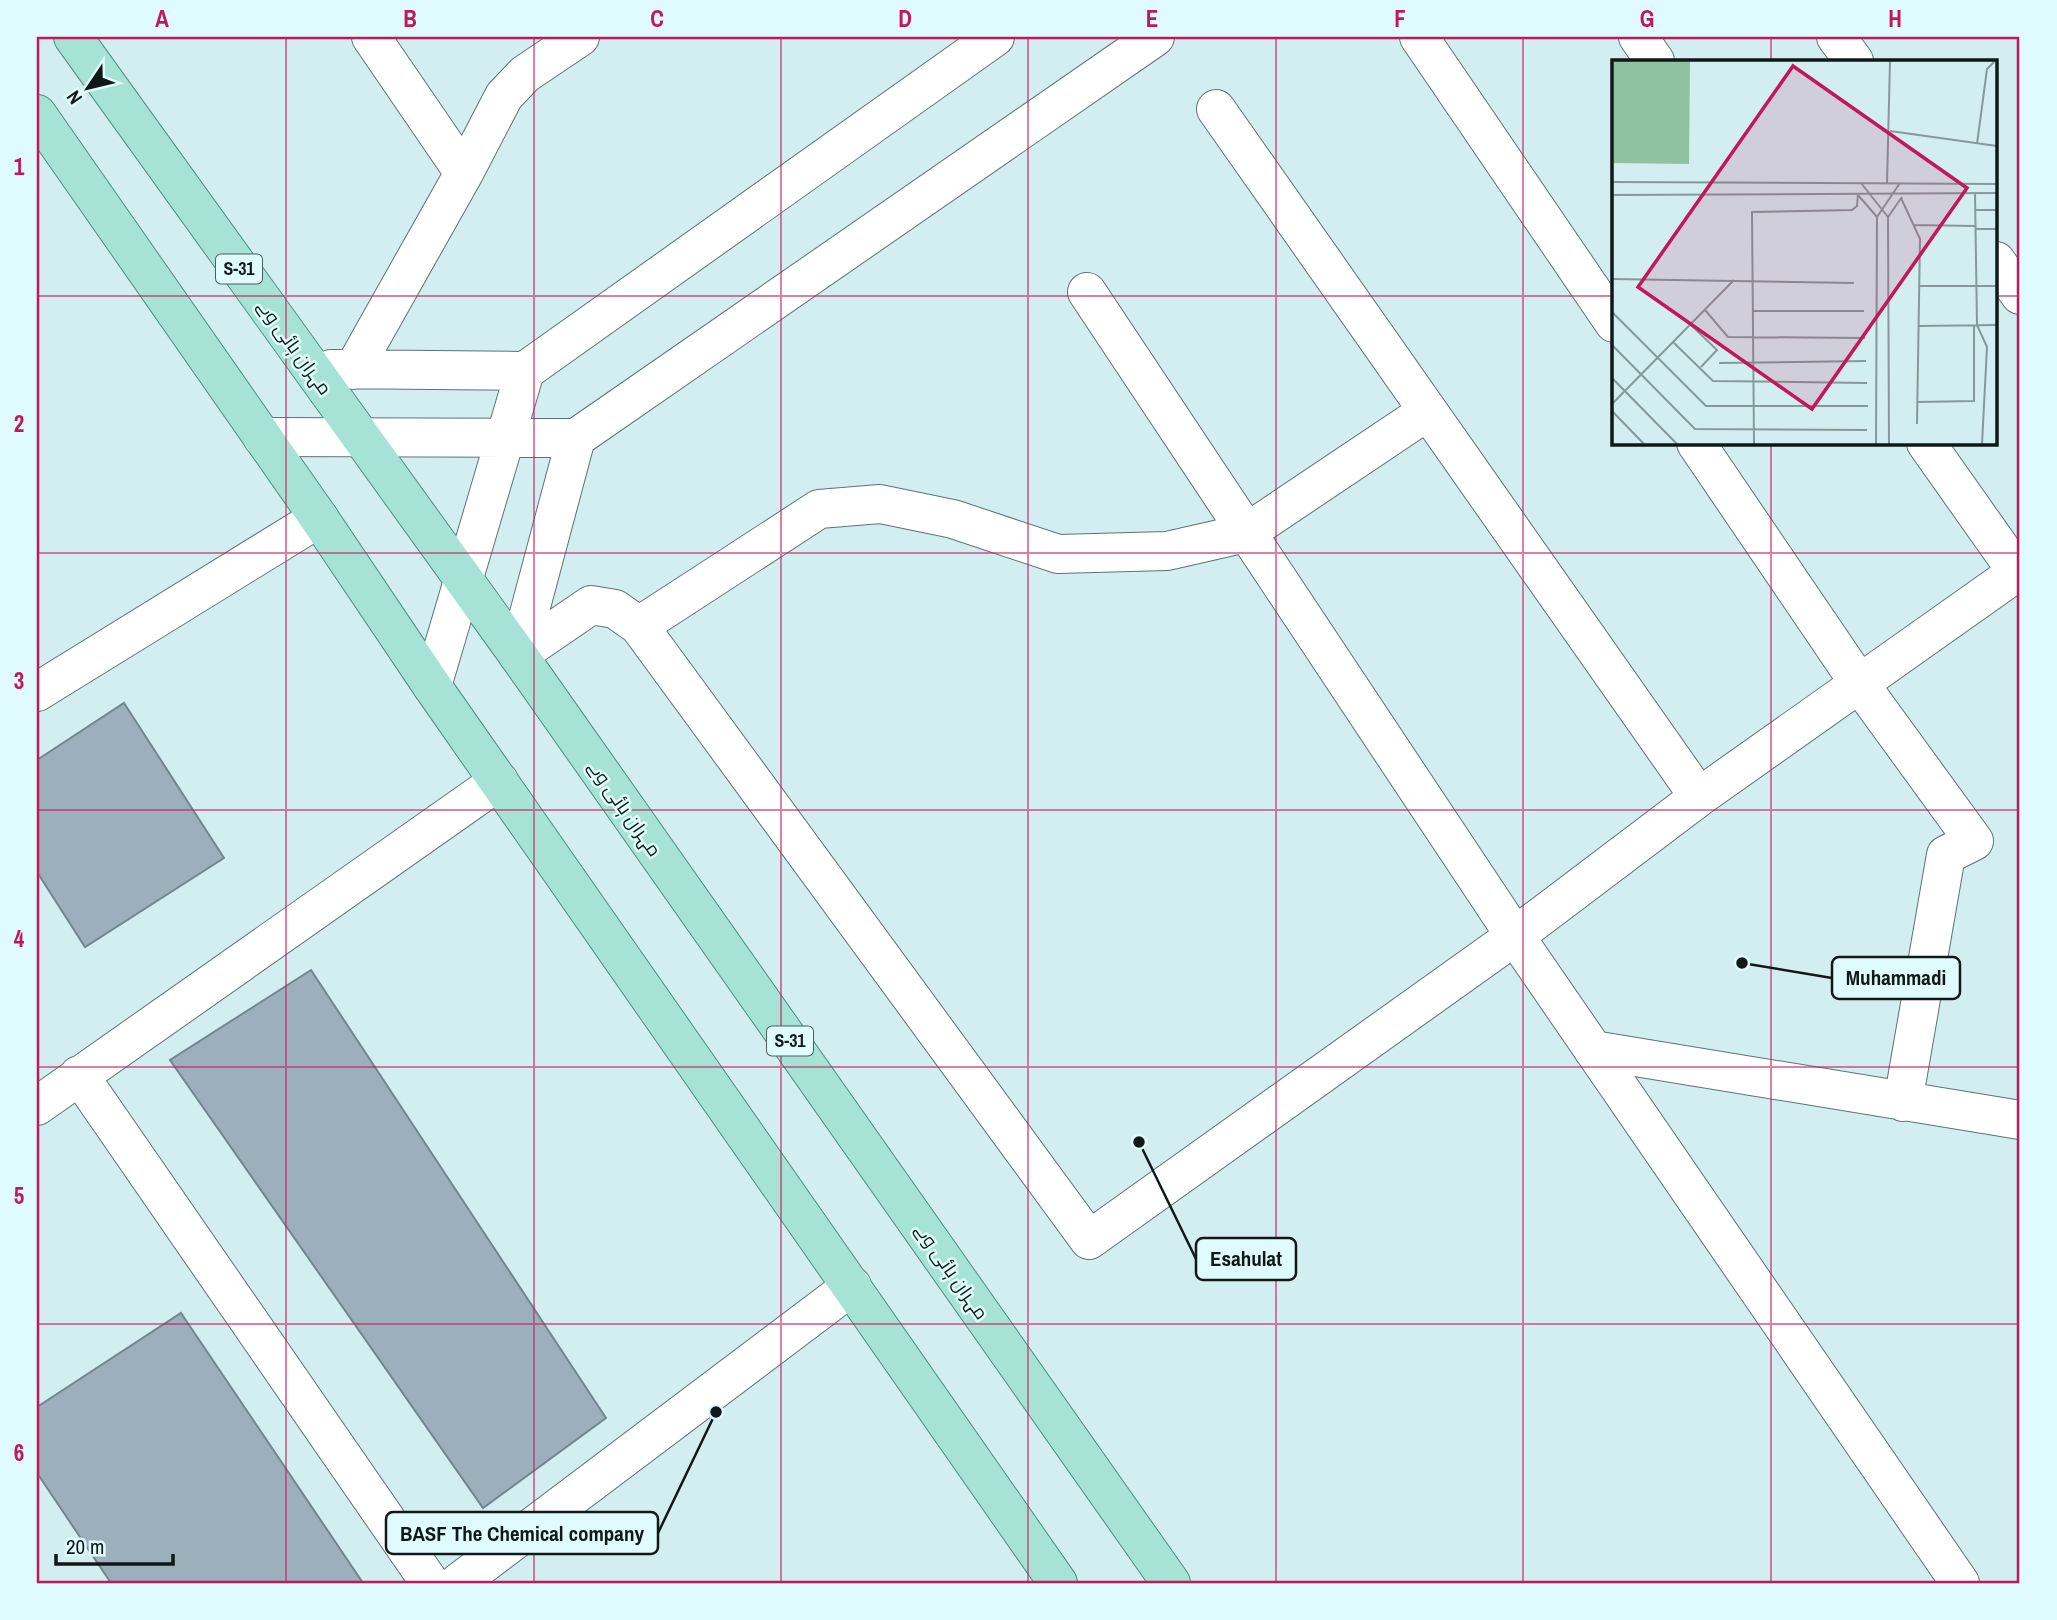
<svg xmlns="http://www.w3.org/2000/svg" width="2057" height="1620" font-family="'Archivo Narrow',Cairo,sans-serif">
	<rect width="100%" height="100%" fill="#d3eef0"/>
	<path fill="#9bb0ba" stroke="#728690" stroke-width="2" d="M124,703L224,858L85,947L37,872V760Z
		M311,970L606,1418L483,1508L170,1060Z
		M181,1313L363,1583H111L37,1473V1407Z"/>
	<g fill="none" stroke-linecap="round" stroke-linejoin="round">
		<g stroke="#5c7376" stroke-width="40">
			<path id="minor" d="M371,37L464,173
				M1419,37L1614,323
				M1638,37L1655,61
				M1836,37L1854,61
				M1216,109L1699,797
				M1996,261L2020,295
				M1087,292L1515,936L1960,1583
				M331,369L525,371
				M353,370L464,173L504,96L525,74L580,37
				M262,437L576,438L1155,37
				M1696,443L1859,683L1974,841L1946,855L1903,1102
				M1926,443L2020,576
				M639,626L819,509L880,504L953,519L1058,554L1167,551L1246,533L1428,411
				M518,655L591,605L615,609L639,626L1089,1240L1515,936L1699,797L2020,570
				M518,655L576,438
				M432,686L525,371L995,37
				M37,692L319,518
				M1593,1050L2020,1120
				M79,1075L430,1583
				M37,1106L499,781
				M458,1583L852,1286"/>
		</g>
		<g stroke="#4c8f83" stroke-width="40">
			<path id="major" d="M73,37L518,655L1171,1583
				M37,114L319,518L432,686L1058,1583"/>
		</g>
		<use href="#minor" stroke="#fff" stroke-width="38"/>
		<use href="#major" stroke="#a7e2d6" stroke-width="38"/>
	</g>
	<path fill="none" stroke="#c2185b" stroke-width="2" stroke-opacity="0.55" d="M286,37V1583M534,37V1583M781,37V1583M1028,37V1583M1276,37V1583M1523,37V1583M1771,37V61M37,296H1614M1996,296H2020M1771,443V1583M37,553H2020M37,810H2020M37,1067H2020M37,1324H2020"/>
	<g text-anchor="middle" stroke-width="5" stroke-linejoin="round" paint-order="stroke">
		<g fill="#e0fbfd" stroke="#4e5d5e" stroke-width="2">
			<rect x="216" y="254.5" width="46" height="29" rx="5"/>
			<rect x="767" y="1026.5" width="46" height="29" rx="5"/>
		</g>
		<g font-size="18" font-weight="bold" fill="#10191a">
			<text x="239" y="275">S-31</text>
			<text x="790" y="1047">S-31</text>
		</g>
		<g font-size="19" fill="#10191a" stroke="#e0fbfd">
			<text transform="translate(295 347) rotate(54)" y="7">مہران ہائی وے</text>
			<text transform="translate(625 808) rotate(55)" y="7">مہران ہائی وے</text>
			<text transform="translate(952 1271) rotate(55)" y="7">مہران ہائی وے</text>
		</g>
	</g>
	<g transform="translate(1612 60)">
		<rect width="385" height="385" fill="#d3eef0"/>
		<path d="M0,1H78L77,104L0,103Z" fill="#90c1a0"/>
		<path fill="none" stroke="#85999a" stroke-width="2" d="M278,71L385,86M365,84L375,9L382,2M0,122L385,124M249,123L276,157L277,384M275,123L278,1M363,133L365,265L375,287L370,384M0,135L385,133M246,135L265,157M289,138L308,179L305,364M363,150H385M276,157L290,137M302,165L363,166M363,169H385M0,219L242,223M307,226H385M93,250L116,277L253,278M141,251H252M0,252L94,346H256M79,265L105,290L89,307M306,266L385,265M61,282L101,321L255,323M0,285L83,369L255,370M107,303L254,301M0,318L65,384M305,342L362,341V265M0,344L122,220M0,351L32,384M142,384L140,152L240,150L245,146L246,134M264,384L265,157L288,123"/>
		<path fill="#c2185b" fill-opacity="0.15" stroke="#c2185b" stroke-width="3.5" d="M181,6L355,128L200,349L26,227Z"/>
		<rect width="385" height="385" fill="none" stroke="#10191a" stroke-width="3.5"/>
	</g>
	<path fill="none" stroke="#10191a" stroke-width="2.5" d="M1742 963L1832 978M1139 1142L1196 1259M716 1412L658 1533"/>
	<g fill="#10191a" stroke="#e0fbfd" stroke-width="2.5">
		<circle cx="1742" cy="963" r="7"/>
		<circle cx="1139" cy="1142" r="7"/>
		<circle cx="716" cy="1412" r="7"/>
	</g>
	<g fill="#e0fbfd" stroke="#10191a" stroke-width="2.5">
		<rect x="1832" y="957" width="128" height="42" rx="7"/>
		<rect x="1196" y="1238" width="100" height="42" rx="7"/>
		<rect x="386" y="1512" width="272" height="42" rx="7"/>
	</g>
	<g font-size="21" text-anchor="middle" font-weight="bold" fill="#10191a">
		<text x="1896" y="985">Muhammadi</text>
		<text x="1246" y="1266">Esahulat</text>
		<text x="522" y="1541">BASF The Chemical company</text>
	</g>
	<rect width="2057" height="1620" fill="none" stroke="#e0fbfd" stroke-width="77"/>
	<g transform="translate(88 88) rotate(235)" stroke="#e0fbfd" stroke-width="5" paint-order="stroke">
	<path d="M0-5L12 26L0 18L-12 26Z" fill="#10191a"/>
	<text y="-10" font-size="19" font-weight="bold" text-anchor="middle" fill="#10191a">N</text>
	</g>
	<path d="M56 1554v10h117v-10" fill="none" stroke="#10191a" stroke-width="3.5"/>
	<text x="66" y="1554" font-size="21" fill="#10191a" stroke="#e0fbfd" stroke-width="5" paint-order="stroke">20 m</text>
	<rect x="38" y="38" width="1980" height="1544" fill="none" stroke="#c2185b" stroke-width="2.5"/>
	<g font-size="23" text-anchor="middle" font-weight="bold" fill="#c2185b">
		<text x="162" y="27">A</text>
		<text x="410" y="27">B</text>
		<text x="657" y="27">C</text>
		<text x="905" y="27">D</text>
		<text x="1152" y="27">E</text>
		<text x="1400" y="27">F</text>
		<text x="1647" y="27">G</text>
		<text x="1895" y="27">H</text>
		<text x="19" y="175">1</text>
		<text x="19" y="432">2</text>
		<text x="19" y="689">3</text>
		<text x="19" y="947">4</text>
		<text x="19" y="1204">5</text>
		<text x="19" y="1461">6</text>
	</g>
</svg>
